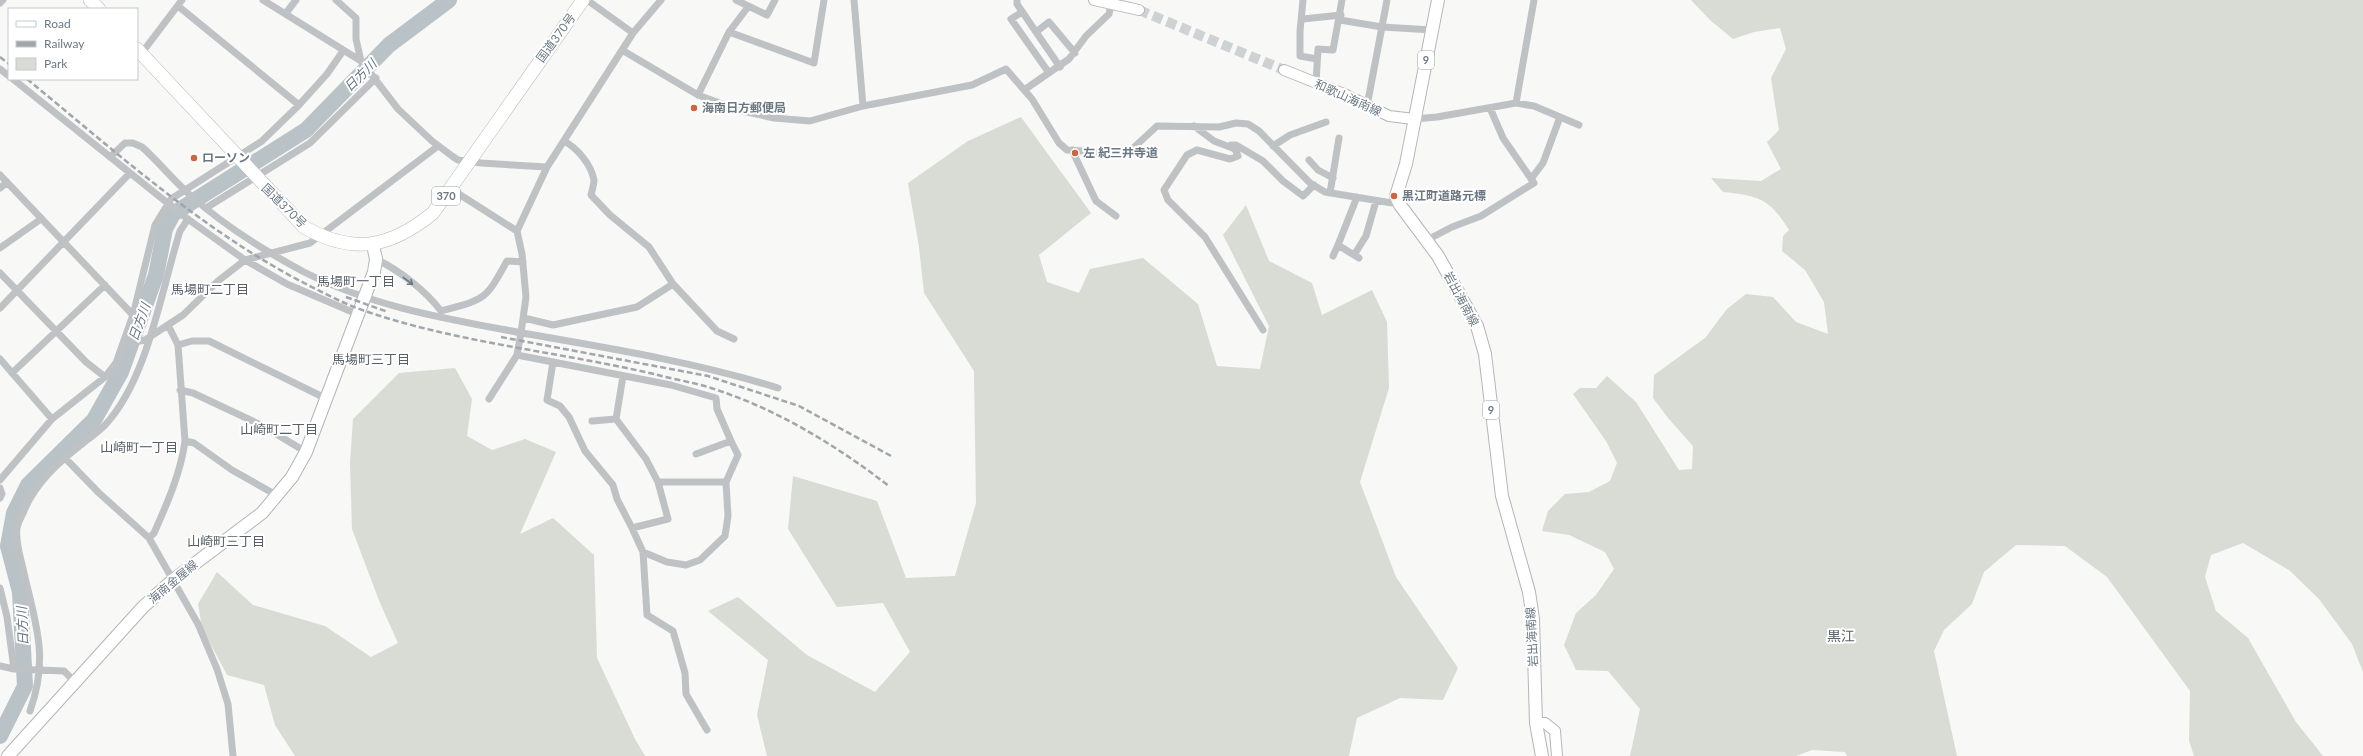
<svg xmlns="http://www.w3.org/2000/svg" width="2363" height="756" font-family="Lato,'Noto Sans JP',sans-serif">
	<rect width="100%" height="100%" fill="#f8f8f6"/>
	<path fill="#d8dcd5" d="M1691,0H2363V672L2352,644L2319,599L2289,570L2243,543L2211,555L2205,577L2216,611L2248,638L2296,722L2323,756H2194L2189,741L2190,691L2107,577L2065,546L2016,545L1984,572L1972,604L1944,630L1934,651L1957,756H1847L1845,752L1812,750L1796,756H1630L1640,709L1608,671L1576,670L1564,645L1576,613L1596,595L1614,569L1605,552L1569,535L1542,531L1548,511L1565,494L1589,492L1610,481L1617,463L1606,441L1573,394L1580,388H1596L1607,376L1636,402L1679,470L1692,469L1693,446L1668,418L1653,398L1654,375L1705,338L1727,309L1746,294L1773,297L1796,322L1828,334L1824,302L1805,270L1782,251L1783,236L1789,230C1769,198 1759,196 1723,192L1711,178L1761,181L1781,169L1767,142L1779,130L1771,78L1786,49L1780,28L1754,32L1733,39L1710,20Z
		M1021,117L1091,213L1039,255L1047,282L1079,293L1090,269L1143,258L1198,304L1217,366L1260,369L1269,326L1223,235L1246,205L1269,261L1312,283L1322,315L1372,290L1387,322L1389,388L1360,482L1396,577L1458,668L1443,700L1400,698L1357,718L1349,756H767L757,715L768,660L708,611L738,597L807,655L875,692L910,652L883,603L837,607L788,529L793,476L877,501L906,578L955,576L976,503L974,371L924,293L919,247L908,183L968,141Z
		M455,368L472,399L467,436L492,450L525,439L556,452L520,534L553,518L594,555L597,658L635,739L645,756H295L275,725L264,685L227,675L202,628L198,604L217,572L253,605L325,626L371,657L398,643L380,603L352,529L350,463L353,419L399,373Z"/>
	<g fill="none" stroke-linecap="round" stroke-linejoin="round">
		<path stroke="#b9c2c6" stroke-width="16" d="M0,736L25,686L20,592L8,546L14,513L28,485L94,420L121,372L156,275L165,229L173,214L306,130L389,45L449,0"/>
		<path stroke="#ced2d4" stroke-width="10" stroke-dasharray="10 5" stroke-linecap="butt" d="M1139,10L1284,70"/>
		<g stroke="#b3b7bb" stroke-width="12">
			<path id="secondary" d="M1094,0L1139,10
				M1284,70L1344,94L1389,116L1414,119
				M1536,723H1545L1555,731L1557,756"/>
		</g>
		<g stroke="#b2b6b9" stroke-width="14">
			<path id="primary" d="M1438,0L1406,164L1396,196L1400,205L1438,256L1477,326L1485,354L1502,496L1529,592L1533,619L1536,723L1542,756
				M8,756L143,607L173,580L262,513L292,477L306,452L374,272L376,259L373,245"/>
		</g>
		<g stroke="#b4b7ba" stroke-width="14">
			<path id="highway" d="M90,0L99,9
				M137,49L304,227C353,255 390,248 433,213L583,0"/>
		</g>
		<path stroke="#bec2c5" stroke-width="7" d="M263,0L361,61L398,109L432,141L452,156L458,160L481,163L547,167
			M336,0L356,18V39L361,61
			M587,0L633,33
			M736,0L767,15L775,0
			M854,0L863,106
			M1017,0V4L1036,32L1049,22L1075,53
			M1303,0L1300,31V56L1317,59
			M0,3L3,0
			M178,6L299,105
			M1022,12L1011,19L1049,73
			M286,13L296,0
			M1303,19L1341,15
			M1340,20L1382,27L1432,30
			M729,32L814,63L824,0
			M1036,32L1060,67
			M622,50L698,95L738,110L774,118L810,121L863,106L972,85L1006,69L1032,99L1059,143L1067,150L1118,153L1130,151L1157,126L1219,127L1236,123L1248,124L1259,131L1310,183L1325,192L1392,203L1397,200
			M141,54L182,0
			M0,69L9,76
			M13,79L185,217L245,260L287,284L357,314
			M1316,83L1318,49L1333,50L1342,0
			M1024,90L1069,59L1086,36L1109,14L1112,0
			M698,95L729,32L748,7
			M1516,103L1534,0
			M1367,106L1387,0
			M1414,119L1437,117L1516,103L1534,106L1579,125
			M1194,126L1214,141L1235,149L1238,156L1230,159L1197,150L1187,155L1164,190L1168,200L1205,237L1263,330
			M564,141C577,148 591,164 594,180C594,184 592,191 591,195L610,215L649,247L673,284L717,331L734,339
			M1231,145H1236L1263,161L1283,181L1303,196L1314,185
			M1273,146L1290,135L1326,122
			M1072,150L1096,201L1116,216
			M110,157L125,143H133L142,147C158,161 172,179 189,194C223,225 263,250 304,272C373,307 448,319 522,333C608,348 695,362 778,388
			M1309,160L1318,170L1333,178
			M0,175L133,315L116,363L105,377L52,419L0,480
			M1531,179L1543,163L1560,117
			M0,188L7,182
			M451,189L517,231
			M1330,193L1339,138
			M206,208L310,143L376,78
			M1427,240L1452,227L1481,216L1534,183L1503,138L1490,108
			M0,248L41,219
			M1354,255L1338,245L1357,197
			M1333,256L1338,245
			M1359,258L1354,255L1366,236L1376,201
			M376,259C400,271 425,290 441,311
			M0,273L86,362L105,377
			M0,308L130,173
			M441,311C485,299 485,301 507,261L523,262
			M133,315L155,225L171,199L262,141L299,105L327,74L343,51
			M524,318L553,325L637,307L673,284
			M124,344L145,340L183,315L218,281L245,260L310,243L438,146
			M178,345L192,341H209L325,398
			M517,355L671,385L716,398L717,409L731,441
			M0,359L52,419
			M553,362L547,400L560,406L569,417L585,451L613,485L617,499L632,528L668,519L658,482
			M12,373L105,285
			M623,376L616,419L646,459L658,482H726
			M180,390L193,393L263,426L306,452
			M489,399L517,355L521,333L526,297L522,254L517,231L547,167L633,33L661,0
			M592,421L616,419
			M185,441L194,443L232,470L278,496
			M65,458L99,493L149,538L198,624L217,669L228,704L233,756
			M0,488L2,494L0,498
			M632,528L643,552L647,615L673,631L685,673L686,694L707,730
			M149,538L154,533C167,504 181,472 185,441L178,345L168,325
			M643,552L667,562L686,565L700,560L725,536L728,516L726,482L738,455L731,441L696,454
			M0,588L7,617L14,669
			M0,666L14,669L64,671L74,681
			M30,711C49,658 36,625 24,573C21,559 15,542 17,528C18,522 22,516 24,511C35,483 59,462 82,444C90,437 99,432 106,424C148,378 161,291 180,231L188,219"/>
		<use href="#secondary" stroke="#fff" stroke-width="10"/>
		<use href="#primary" stroke="#fff" stroke-width="12"/>
		<use href="#highway" stroke="#fff" stroke-width="13"/>
		<path stroke="#a0a6ab" stroke-width="2.5" stroke-dasharray="6 3" stroke-linecap="butt" d="M0,57L9,64
			M27,79C116,152 203,231 306,284C326,294 346,305 368,312C460,343 559,352 654,374C672,379 692,382 711,388C777,409 834,444 889,486
			M346,297L388,312
			M501,337L708,376L799,406L893,457"/>
	</g>
	<defs><path id="oneway-shaft" d="M-6 0H5M1.5-3L5.5 0L1.5 3" fill="none" stroke-width="1.6" stroke-linecap="round" stroke-linejoin="round"/></defs>
	<use stroke="#6b7883" href="#oneway-shaft" transform="translate(408 281) rotate(37)"/>
	<g fill="#ce6440" stroke="#fff" stroke-width="1.5">
		<circle cx="694" cy="108" r="4"/>
		<circle cx="1075" cy="153" r="4"/>
		<circle cx="194" cy="158" r="4"/>
		<circle cx="1394" cy="196" r="4"/>
	</g>
	<g text-anchor="middle" stroke-width="4" stroke-linejoin="round" paint-order="stroke">
		<g fill="#fff" stroke="#97a0a8" stroke-width="1">
			<rect x="1418" y="51" width="16" height="18" rx="3"/>
			<rect x="432" y="187" width="28" height="18" rx="3"/>
			<rect x="1483" y="401" width="16" height="18" rx="3"/>
		</g>
		<g font-size="11" font-weight="bold" fill="#6b7883">
			<text x="1426" y="64">9</text>
			<text x="446" y="200">370</text>
			<text x="1491" y="414">9</text>
		</g>
		<g font-size="12" fill="#6b7883" stroke="#fff">
			<text transform="translate(556 38) rotate(-54)" y="4">国道370号</text>
			<text transform="translate(1348 98) rotate(24)" y="4">和歌山海南線</text>
			<text transform="translate(284 206) rotate(44)" y="4">国道370号</text>
			<text transform="translate(1461 299) rotate(62)" y="4">岩出海南線</text>
			<text transform="translate(173 582) rotate(-40)" y="4">海南金屋線</text>
			<text transform="translate(1532 637) rotate(-93)" y="4">岩出海南線</text>
		</g>
		<g font-size="12" font-weight="bold" fill="#6b7883" stroke="#fff" text-anchor="start">
			<text x="702" y="112">海南日方郵便局</text>
			<text x="1083" y="157">左 紀三井寺道</text>
			<text x="202" y="162">ローソン</text>
			<text x="1402" y="200">黒江町道路元標</text>
		</g>
		<g font-size="13" font-style="italic" fill="#67777f" stroke="#fff">
			<text transform="translate(360 75) rotate(-45)" y="5">日方川</text>
			<text transform="translate(139 322) rotate(-70)" y="5">日方川</text>
			<text transform="translate(22 626) rotate(-93)" y="5">日方川</text>
		</g>
		<g font-size="13" fill="#586169" stroke="#fff">
			<text x="356" y="286">馬場町一丁目</text>
			<text x="210" y="294">馬場町二丁目</text>
			<text x="371" y="364">馬場町三丁目</text>
			<text x="279" y="434">山崎町二丁目</text>
			<text x="139" y="452">山崎町一丁目</text>
			<text x="226" y="546">山崎町三丁目</text>
		</g>
		<g font-size="14" fill="#586169" stroke="#fff">
			<text x="1841" y="641">黒江</text>
		</g>
	</g>
	<rect x="8" y="8" width="130" height="72" fill="#ffffff" stroke="#c4c9cd"/>
	<rect x="16" y="21" width="20" height="6" fill="#ffffff" stroke="#c4c9cd"/>
	<text x="44" y="28" font-size="12" fill="#6b7883">Road</text>
	<rect x="16" y="41" width="20" height="6" fill="#a0a6ab" stroke="#c4c9cd"/>
	<text x="44" y="48" font-size="12" fill="#6b7883">Railway</text>
	<rect x="16" y="58" width="20" height="12" fill="#d8dcd5" stroke="#c4c9cd"/>
	<text x="44" y="68" font-size="12" fill="#6b7883">Park</text>
</svg>
